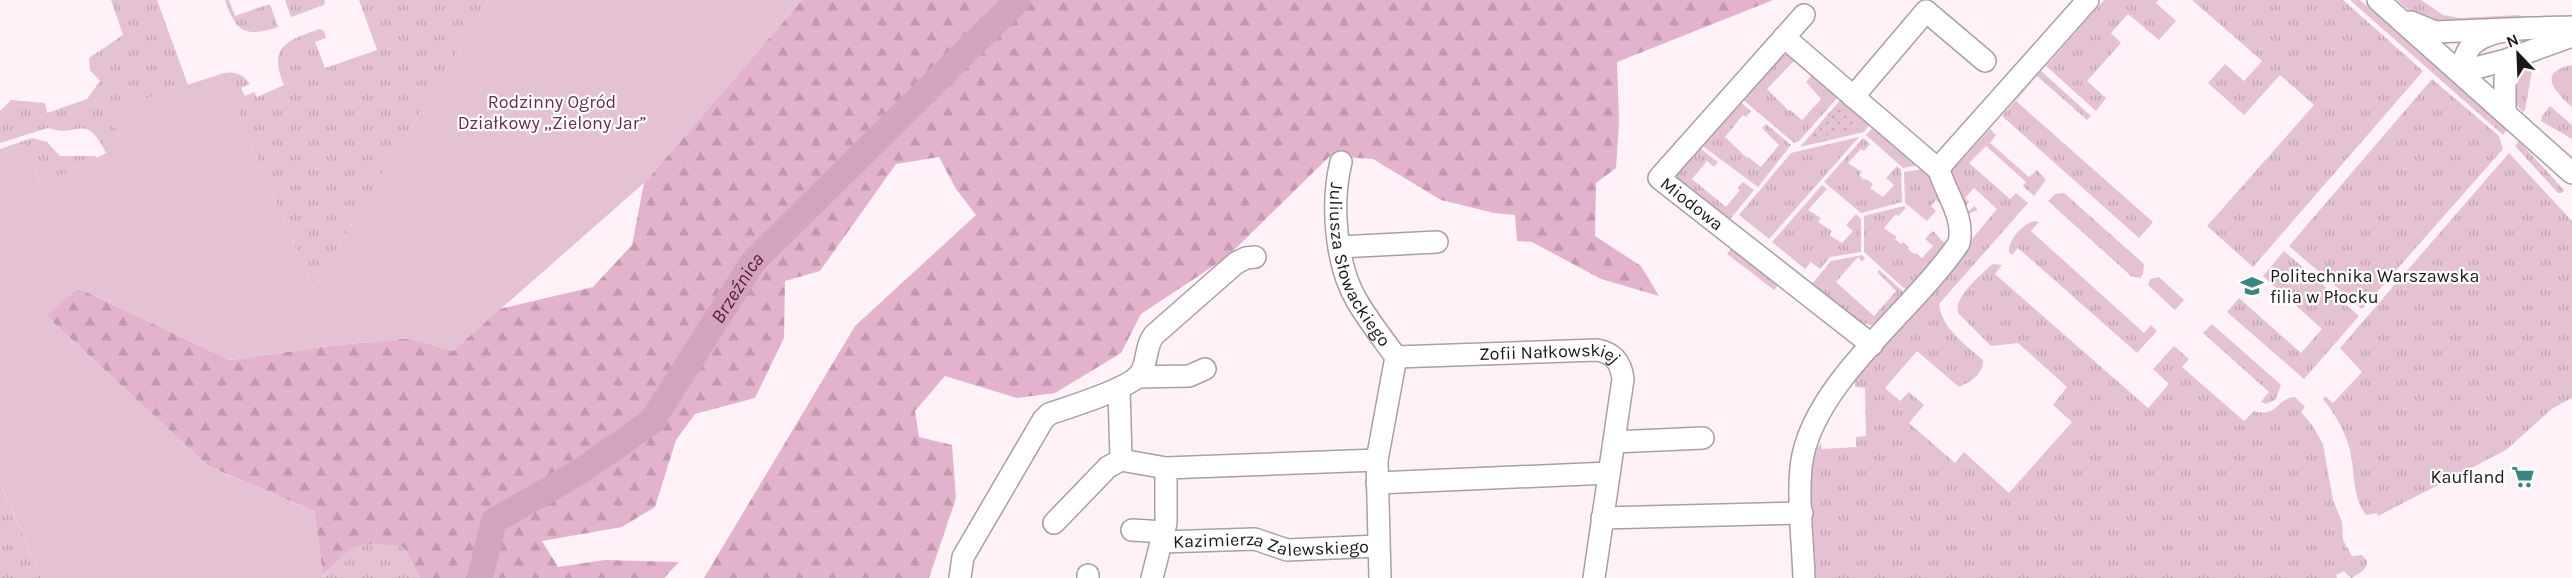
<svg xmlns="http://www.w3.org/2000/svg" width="2572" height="578" font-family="Karla,sans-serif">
	<defs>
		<pattern id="grass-tufts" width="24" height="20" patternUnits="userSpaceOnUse" patternTransform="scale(1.5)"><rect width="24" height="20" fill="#e4c2d4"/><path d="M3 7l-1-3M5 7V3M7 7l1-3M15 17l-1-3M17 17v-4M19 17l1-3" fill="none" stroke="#c3a6b5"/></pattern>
		<pattern id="forest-firs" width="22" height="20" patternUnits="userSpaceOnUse" patternTransform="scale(1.5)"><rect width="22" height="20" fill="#e3b3cd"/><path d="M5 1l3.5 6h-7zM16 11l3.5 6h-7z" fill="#c299af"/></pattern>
		<pattern id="park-dots" width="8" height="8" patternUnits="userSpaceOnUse" patternTransform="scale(1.5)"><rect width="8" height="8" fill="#e4c2d4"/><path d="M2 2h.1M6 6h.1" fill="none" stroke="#c3a6b5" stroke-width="1.8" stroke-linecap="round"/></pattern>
	</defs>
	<rect width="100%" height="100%" fill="#fef2f8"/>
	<path fill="url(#grass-tufts)" d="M111,0H157L188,85L111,110L119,140L114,149L106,153C85,110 78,139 48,128L0,143V111L11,100L45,103L47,113L87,99L100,81L90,70L89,58L123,35Z
		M225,0H229L235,16L270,4L278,27C245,38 236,32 225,0Z
		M285,0H325L324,5L291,17Z
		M359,0H489L313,288L221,74C233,70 243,74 250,84L241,88L245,96L254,92L257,97L284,85C267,46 288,40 320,29L324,31L326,38L315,42L325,68L377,50Z
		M2104,0H2158L2156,3L2176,21L2159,40L2128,14L2111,33L2121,43L2087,81L2106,98L2096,111L2046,66Z
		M2192,0H2343L2423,71L2253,267L2207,226L2314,105L2280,75L2244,115L2208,83L2225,64L2244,81L2262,61Z
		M2350,0H2360L2507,130L2503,135Z
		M2397,0H2421L2443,15L2460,18L2518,15L2526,18L2528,24L2445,26L2419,19Z
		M2535,54L2525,110L2523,112L2512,101V71Z
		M1781,55H1787L1796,59L1767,89L1789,111L1790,110L1802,120L1821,99L1806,82L1813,74L1839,96L1799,141L1794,143L1741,98Z
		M2572,65V107C2555,92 2536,72 2572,65Z
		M2041,71L2091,116L2087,120L2037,76L2016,101L2153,222L2139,238L2002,116Z
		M2432,79L2499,136L2503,149L2362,309L2289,246Z
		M1841,99L1871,123L1864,132L1800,147Z
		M1739,101L1751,111L1746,117L1743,115L1725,137L1747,158L1748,157L1761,167L1779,145L1762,128L1766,124L1791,145L1758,187L1700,144Z
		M2550,106L2572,125V139L2541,121L2542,116Z
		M1874,126L1919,165L1903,168L1866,135Z
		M1990,129L1996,135L1990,143L2029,177L2037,170L2046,180L2034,196L2023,186L2026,182L1986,146L1969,163L2010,199L2016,193L2028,203L1939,304C1942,329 1966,345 1983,360C1984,374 1970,382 1959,387L1917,351L1885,388L1900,401L1909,392L1924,405L1909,423L1955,463L1964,452L2009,493L2072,422L2053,405L2067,387L2018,343L1991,346L1958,313C1954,297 1978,278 1989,267L1993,264L2002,265L1995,274L2148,408L2169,384L2153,369L2174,346L2189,359L2182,367L2244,421L2254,411C2278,418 2276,398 2295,397L2305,407L2301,412L2312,425L2323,444L2333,500L2342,522L2343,540L2352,556L2362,555L2367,561C2367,571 2358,574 2351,578L2344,571L2336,575L2337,578H1814L1811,467L1813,455L1821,443L1822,449L1856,447V437L1866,436L1865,388L1855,387V379L1997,209L1974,188L1965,198L1969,202L1965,208L1969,211L1974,206L1978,210L1965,215L1946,173L1957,162H1960Z
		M1859,137L1769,239L1739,215L1791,153Z
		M32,138L47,142L60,156H96L97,158L41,186L25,144L0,154V149Z
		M1863,138L1870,144L1864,151L1861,149L1848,163L1862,172L1859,175L1864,180L1866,179L1873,184L1870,188L1883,197L1894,185L1886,178L1897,166L1901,170L1902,202L1861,213L1824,182Z
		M2519,141L2564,190L2562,193H2558L2515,146Z
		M1698,147L1718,162L1714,167L1707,161L1692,179L1726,207L1740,190L1738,188L1743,182L1754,190L1727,223L1677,180V172Z
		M2509,153L2572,221V398L2553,408L2506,450L2378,516L2377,513L2366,515C2352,497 2355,471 2350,450C2345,431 2335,414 2323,399L2325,396L2333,403L2362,372L2340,348Z
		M1924,169L1933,182L1942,205L1936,200L1931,206L1936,211L1927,221L1905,203L1904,172Z
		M1822,185L1827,189L1808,210L1821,218L1818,222L1832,231L1829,235L1842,243L1853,231L1846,225L1856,214L1861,219V252L1830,257L1820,269L1811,262L1805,269L1772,242Z
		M2064,193L2144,264L2143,274L2140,278L2131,276L2048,201L2055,194Z
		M1904,206L1906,208L1898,216L1896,214L1884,228L1897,237L1895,239L1901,244L1903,242L1909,247L1908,249L1914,254L1916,253L1922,258L1933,246L1925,239L1933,231L1947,246L1907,291L1864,252V216Z
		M2035,221L2039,222L2031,231L2144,333L2151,325L2157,331L2137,353L2018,248L2012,255L2009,252C2008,240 2023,223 2035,221Z
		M1731,248L1778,285L1774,290L1727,254Z
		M2284,251L2359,316L2304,379L2227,312L2239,298L2301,353L2322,329L2263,276Z
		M1862,255L1865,258L1862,261L1858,257L1836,282L1874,316L1896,291L1877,272L1879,270L1906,294L1874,326L1859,322L1812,284L1831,261Z
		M2159,277L2184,300L2175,310L2148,285L2150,279Z
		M2212,324L2281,385L2275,400L2266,404L2261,402L2269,392L2203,333Z
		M0,483L2,488L42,578H0Z
		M367,543L404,547L420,578H322L347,549Z"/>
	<path fill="url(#forest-firs)" d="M802,0H1773L1617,62L1619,122L1616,168L1596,183L1595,236L1641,266L1659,296L1601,279L1532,242L1517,241L1515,215L1494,213L1441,200L1373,159L1330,156L1227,257L1141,314L1121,353L1055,393L1017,398L945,376L915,411L919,437L952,445L956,498L929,578H704L855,326L976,215L956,189L939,157L896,164L820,271L785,281L784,338L755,398L695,414L676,440L655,507L622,527L542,541L558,567L605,560L679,562L664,578H420L404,547C356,542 356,540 323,576L314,511L208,466L45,315L78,288L230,360L329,346L410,338L453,351L499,309L593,287L632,245L644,183Z"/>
	<path fill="url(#park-dots)" d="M1838,107L1858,122L1857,129L1813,138L1812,135Z"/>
	<path fill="#e4c2d4" d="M489,0H802L644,183L453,351L410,338L329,346L230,360L78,288L46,316L208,466L314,511L323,576L322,578H42L0,483V154L25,144L41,186L114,149L119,139L110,110L221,74L313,288Z"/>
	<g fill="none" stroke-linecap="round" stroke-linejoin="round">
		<path stroke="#d4a4bf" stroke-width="26" id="s1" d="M480,578L494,521L581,471L652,421L753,262L1018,0"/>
		<g stroke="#a99fa4" stroke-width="24">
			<g id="minor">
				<path d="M2378,0L2572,173"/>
				<path id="s2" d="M1804,15L1659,178L1872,345"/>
				<path d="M2411,22L2435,32L2532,28"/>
				<path d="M1784,37L1939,170"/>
				<path d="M2460,72C2463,63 2465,53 2471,46C2490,25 2545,28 2572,27"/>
				<path d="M2460,72L2503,61L2572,36"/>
				<path d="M1853,97L1926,11L1985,61"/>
				<path d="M2505,112V78L2516,56"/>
				<path id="s3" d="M1341,162C1331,202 1335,264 1357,301C1368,320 1383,339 1396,357L1377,460L1380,578"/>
				<path d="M1339,247L1437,242"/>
				<path id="s4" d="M1396,357L1597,350C1614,353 1621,362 1623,379L1594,578"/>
				<path d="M1137,377L1189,376L1205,369"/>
				<path d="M1119,388L1121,460"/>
				<path d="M1614,442L1703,438"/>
				<path d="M1377,483L1609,473"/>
				<path d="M1602,518L1802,513"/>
				<path d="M1054,523L1108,467L1121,460L1166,468"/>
				<path d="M1132,530L1164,532"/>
				<path id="s5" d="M1162,542L1255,539L1287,550L1378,546"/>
				<path d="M1088,575V578"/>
				<path d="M960,578L963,557L1043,420L1049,414C1069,407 1129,389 1140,374C1148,363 1145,346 1154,335L1236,263L1246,258L1255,257"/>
				<path d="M1152,578L1166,523V468L1377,460"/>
				<path d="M1804,578C1803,544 1796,486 1803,455C1820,377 1915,309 1959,243C1965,217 1946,194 1939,170L1943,163L2088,0"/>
			</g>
		</g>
		<use href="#minor" stroke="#fff" stroke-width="21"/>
	</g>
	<defs>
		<g id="university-bare" transform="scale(1.8)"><path d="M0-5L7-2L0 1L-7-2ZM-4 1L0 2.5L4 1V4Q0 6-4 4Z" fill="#3d8584" stroke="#fff" stroke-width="2.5" paint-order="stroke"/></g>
		<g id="supermarket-bare" transform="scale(1.8)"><path d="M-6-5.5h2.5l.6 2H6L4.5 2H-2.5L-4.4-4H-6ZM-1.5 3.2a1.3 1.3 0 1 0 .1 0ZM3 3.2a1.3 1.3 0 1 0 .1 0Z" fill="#3d8584" stroke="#fff" stroke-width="2.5" paint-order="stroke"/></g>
	</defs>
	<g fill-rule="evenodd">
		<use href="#university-bare" x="2252" y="286"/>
		<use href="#supermarket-bare" x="2523" y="477"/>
	</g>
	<g text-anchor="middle" stroke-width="4.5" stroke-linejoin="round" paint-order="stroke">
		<g font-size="18" fill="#662c50" stroke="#fff">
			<text x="552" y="108">Rodzinny Ogród<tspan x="552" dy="21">Działkowy „Zielony Jar”</tspan></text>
		</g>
		<g font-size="18" fill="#1c181a" stroke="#fff">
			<text dy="6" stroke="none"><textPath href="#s2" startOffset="260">Miodowa</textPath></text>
			<text dy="6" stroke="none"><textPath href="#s3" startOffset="108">Juliusza Słowackiego</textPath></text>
			<text dy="6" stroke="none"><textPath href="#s4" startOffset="154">Zofii Nałkowskiej</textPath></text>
			<text dy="6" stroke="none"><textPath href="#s5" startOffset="110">Kazimierza Zalewskiego</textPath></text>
		</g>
		<g font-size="18" fill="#1c181a" stroke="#fff" text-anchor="start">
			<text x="2270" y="282">Politechnika Warszawska<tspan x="2270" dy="21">filia w Płocku</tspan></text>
			<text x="2505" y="483" text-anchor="end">Kaufland</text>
		</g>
		<g font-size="20" font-style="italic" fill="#541b3f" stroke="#fff">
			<text dy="7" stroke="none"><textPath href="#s1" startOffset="404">Brzeźnica</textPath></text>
		</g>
	</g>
	<g transform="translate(2518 54) rotate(337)" stroke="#ffffff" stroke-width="4.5" paint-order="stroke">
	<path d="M0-4.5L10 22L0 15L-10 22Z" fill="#1c181a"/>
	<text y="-9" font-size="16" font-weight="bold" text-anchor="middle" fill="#1c181a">N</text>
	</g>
</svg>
